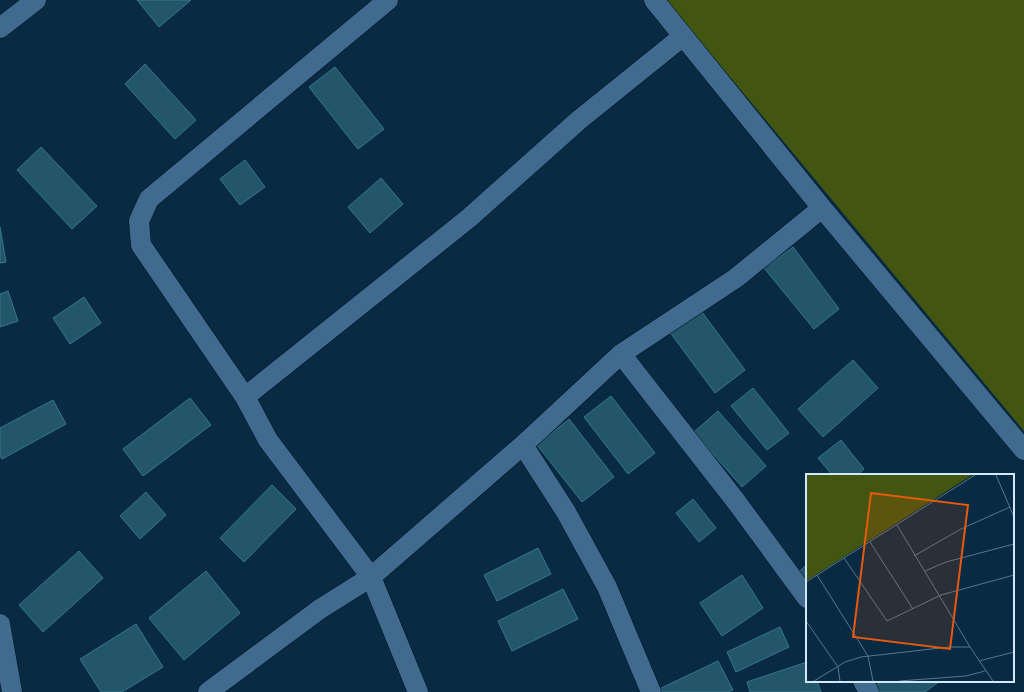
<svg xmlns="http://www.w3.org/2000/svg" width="1024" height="692" font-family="'Times New Roman',serif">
	<rect width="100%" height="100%" fill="#082a42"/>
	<path fill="#425511" d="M666,0H1024V431Z"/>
	<path fill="#225668" stroke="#37768d" d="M137,0H191L159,27Z
		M145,64L196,120L175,139L125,84Z
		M335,67L384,129L358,149L309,87Z
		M41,147L97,206L72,229L17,170Z
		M245,160L265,187L240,205L220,179Z
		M381,178L403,204L370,233L348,207Z
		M0,227L6,262L0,263Z
		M793,247L839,309L814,329L764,268Z
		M8,291L18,321L0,327V294Z
		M84,297L101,323L70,344L53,318Z
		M699,308L745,370L715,393L669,331Z
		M853,360L878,388L823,437L798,409Z
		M753,388L789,433L767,450L731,406Z
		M611,396L655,453L628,474L584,417Z
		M190,398L211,425L143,476L123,449Z
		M53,400L66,424L2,459L0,456V428Z
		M718,411L766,466L742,487L694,432Z
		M569,419L614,477L582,502L537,445Z
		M841,440L864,469L857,475H832L818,458Z
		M272,485L296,509L244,562L220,538Z
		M146,492L166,515L140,539L120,516Z
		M693,499L716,528L699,542L676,513Z
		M538,548L551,574L497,601L484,575Z
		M79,551L103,578L43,632L19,605Z
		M807,564V585L797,574Z
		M206,571L240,613L184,660L149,618Z
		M742,575L763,608L722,636L700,603Z
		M563,589L578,619L512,651L498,621Z
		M136,624L163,667L122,692H101L80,659Z
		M780,627L789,647L736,672L727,652Z
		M718,661L733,690L728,692H655V691Z
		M807,662V681H817L821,692H750L747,682Z
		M882,681H940L925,692H876L873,688Z"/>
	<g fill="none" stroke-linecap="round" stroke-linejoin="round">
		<g stroke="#001222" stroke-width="21">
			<path id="street" d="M388,0L149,199L139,221L141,245L245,397L268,440L371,577L418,692
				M654,0L822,208L1024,450
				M0,28L36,0
				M621,354L735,500L807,598
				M245,397L469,218L579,120L682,37
				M523,445L566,512L607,587L651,692
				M0,624L12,692
				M863,681L869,692
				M208,692L320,609L371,577L523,445L621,354L736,278L822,208"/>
		</g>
		<use href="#street" stroke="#406b8e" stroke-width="20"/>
	</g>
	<g transform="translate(806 474)">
		<rect width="208" height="208" fill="#082a42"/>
		<path d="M0,1H166L0,107Z" fill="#425511"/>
		<path fill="none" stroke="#58768c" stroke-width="1" d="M190,1L208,43M91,51L164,173M64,68L107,135M108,82L155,55L204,33M38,84L81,147L135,121L208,101M119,97L140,88L208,70M11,101L62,182L67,207M0,108L169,1M0,147L32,193L34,207M173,187L208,178M8,207L39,188L55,183L143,173H164L187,207M93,207L160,202L179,197"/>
		<path fill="#e8590c" fill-opacity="0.15" stroke="#e8590c" stroke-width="2" d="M65,19L162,31L144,175L47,163Z"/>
		<rect width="208" height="208" fill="none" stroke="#d1e8fc" stroke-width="2"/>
	</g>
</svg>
